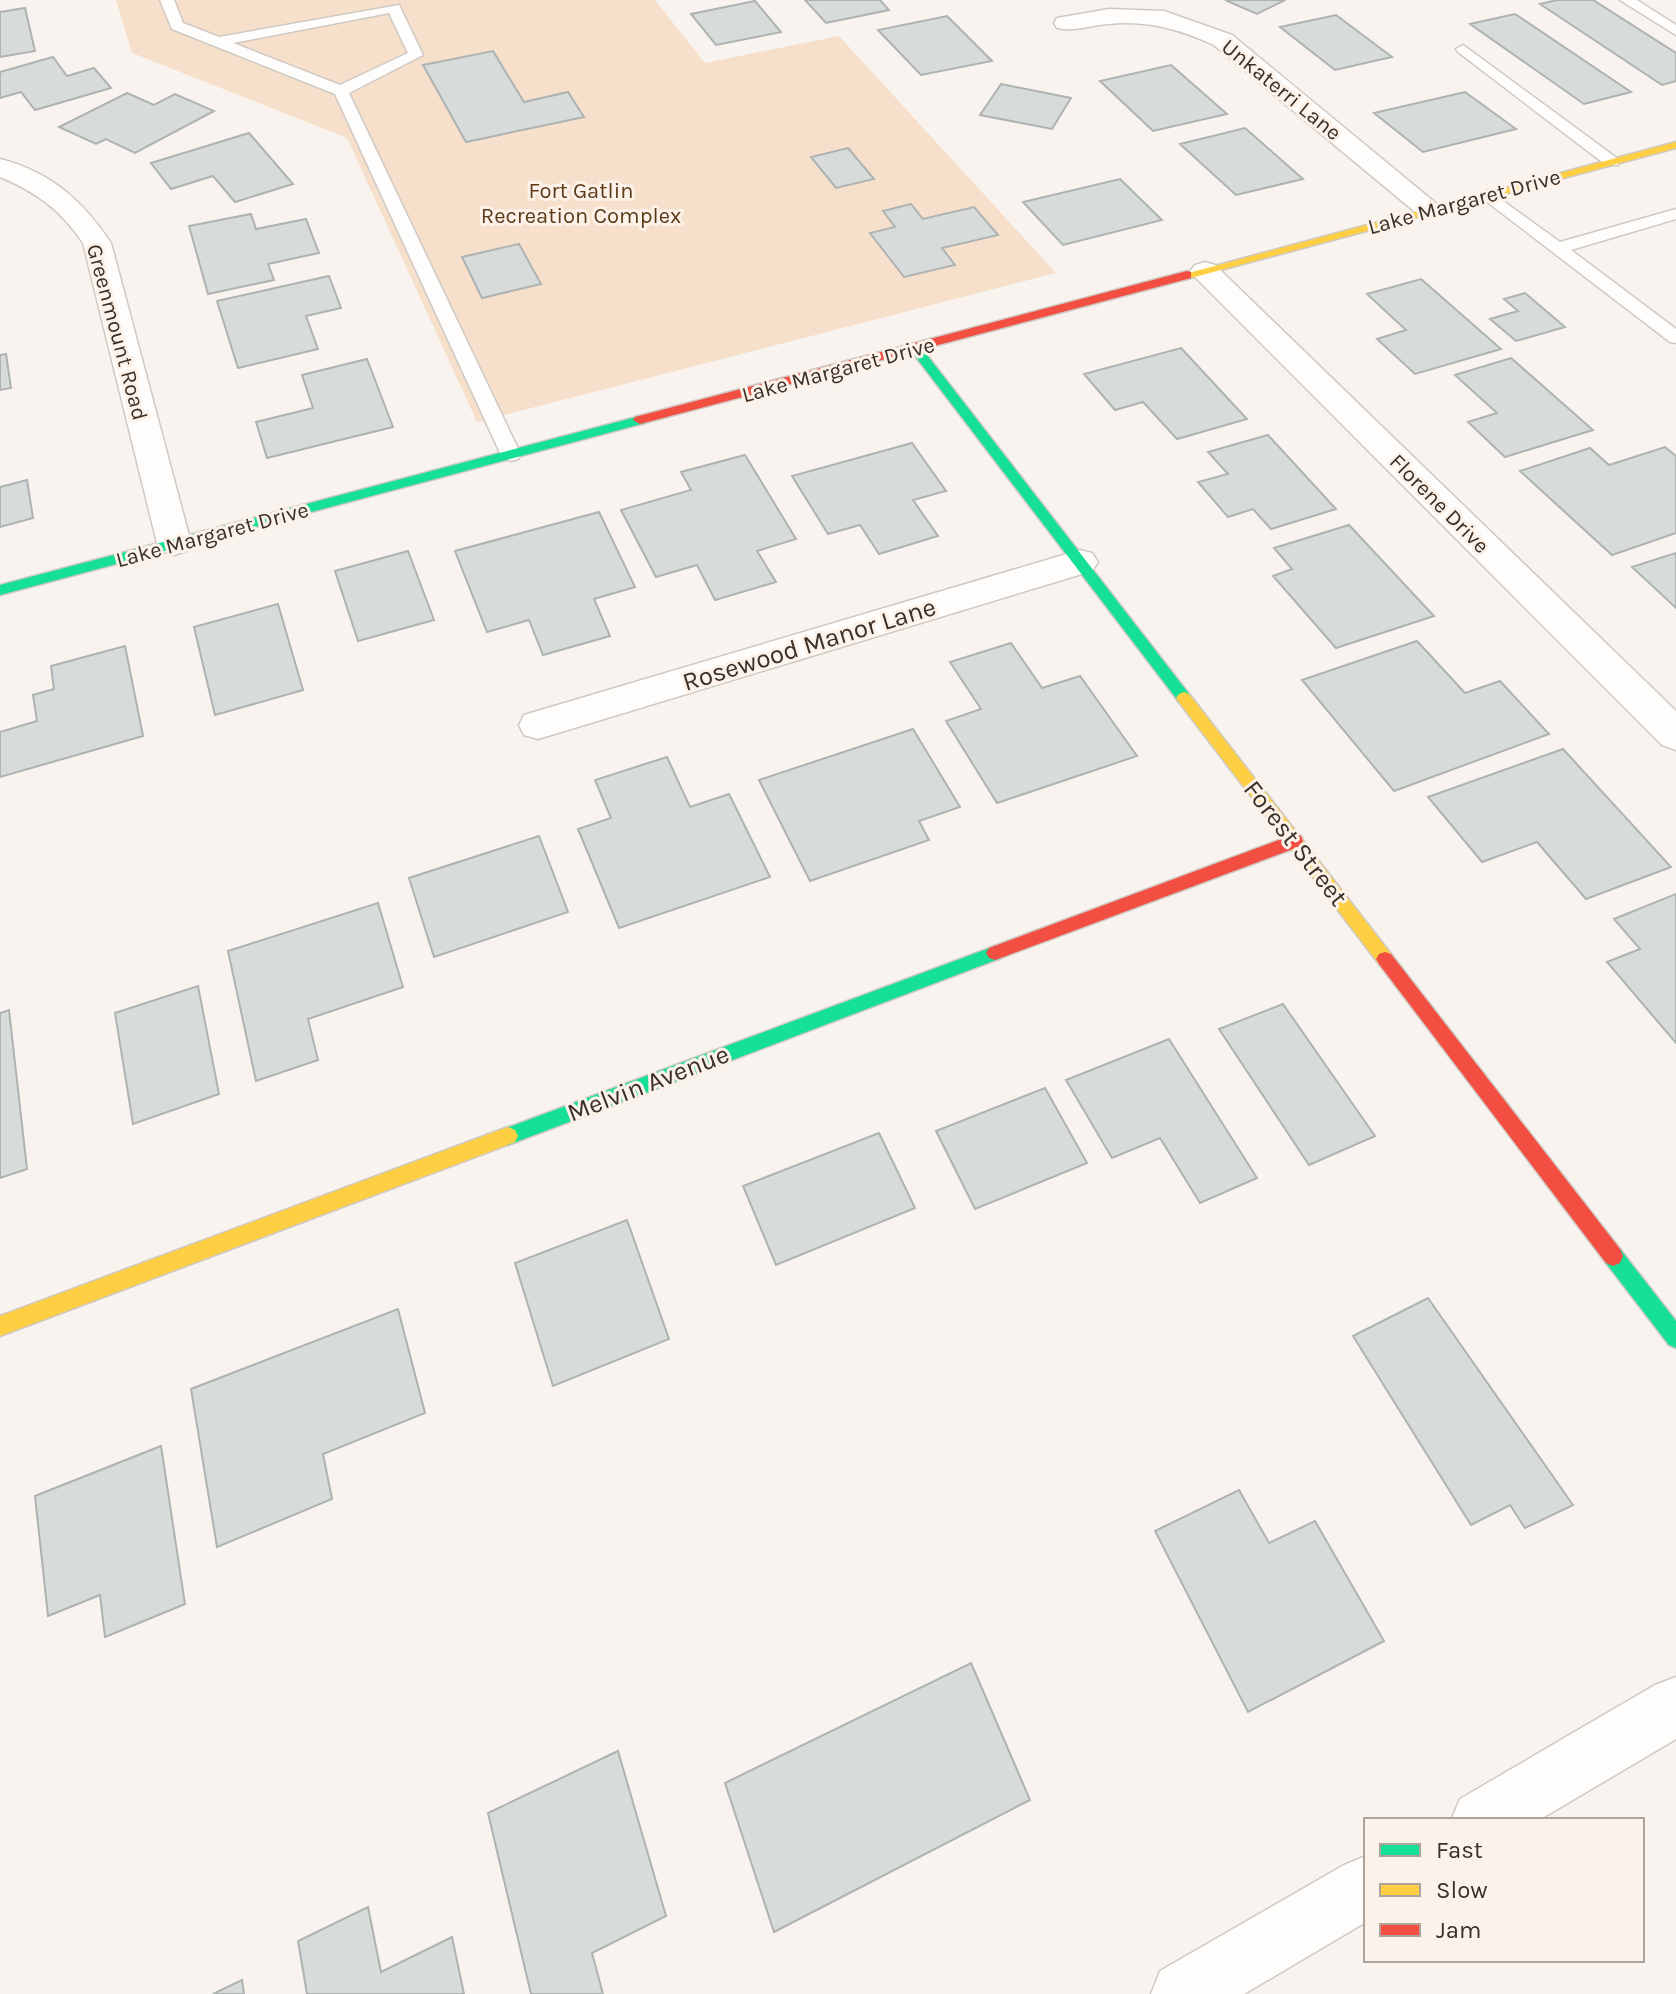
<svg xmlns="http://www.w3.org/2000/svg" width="1676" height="1994" font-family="Karla,sans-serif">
	<rect width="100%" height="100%" fill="#f8f3ee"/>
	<path fill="#f7e0cb" d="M116,0H655L705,63L839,36L1056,273L477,422L347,138L132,53Z"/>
	<path fill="#d7dcdb" stroke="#aeb3b2" stroke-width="2" d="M805,0H880L889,10L826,23Z
		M1225,0H1285L1257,14Z
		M1557,0H1593L1676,53V81L1662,85L1540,4Z
		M755,1L781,32L716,45L691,14Z
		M25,8L35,51L0,57V12Z
		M1515,14L1631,92L1584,104L1470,24Z
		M1336,15L1392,57L1335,70L1280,27Z
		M947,16L992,61L921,75L878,30Z
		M493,51L524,102L568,92L584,117L466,142L423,65Z
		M53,57L67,76L94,68L111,88L35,110L21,92L0,98V72Z
		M1171,65L1227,114L1153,131L1100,81Z
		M1001,84L1071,98L1052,129L980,115Z
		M1465,92L1516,129L1423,152L1374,113Z
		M127,93L154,105L175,94L214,111L135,153L106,139L96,144L59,127Z
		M1245,128L1303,179L1236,195L1180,144Z
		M249,133L293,184L235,202L213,176L171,189L151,163Z
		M848,148L874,179L836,188L811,157Z
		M1120,179L1162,220L1063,245L1023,202Z
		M911,204L923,219L974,207L998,235L942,248L955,265L904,277L870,233L895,227L883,211Z
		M251,214L256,229L306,219L319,253L268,264L274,280L208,294L189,226Z
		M519,244L541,284L482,298L462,257Z
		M329,276L341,308L306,316L318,349L238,368L217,301Z
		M1421,279L1501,349L1415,374L1377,339L1406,330L1367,294Z
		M1525,293L1565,327L1516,341L1490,319L1518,311L1504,299Z
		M1181,348L1247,419L1177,439L1143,402L1115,410L1084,374Z
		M6,354L11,388L0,390V355Z
		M1511,358L1593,430L1505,457L1468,422L1497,413L1455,375Z
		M367,359L393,427L267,458L256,422L313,408L302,375Z
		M1268,435L1336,509L1271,529L1253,509L1228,517L1198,482L1228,474L1208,452Z
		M912,443L946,491L913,500L938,536L879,554L860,525L828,534L792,476Z
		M1665,447L1676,456V533L1612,555L1520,471L1590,448L1609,465Z
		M745,455L796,539L757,551L776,582L715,600L697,565L656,577L621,510L691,490L681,472Z
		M27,480L33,518L0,527V487Z
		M599,512L635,587L594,599L610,636L543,655L529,620L487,632L455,551Z
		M1349,525L1434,616L1336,648L1273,576L1292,569L1274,548Z
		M408,551L434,620L358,641L335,571Z
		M1676,553V608L1632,567Z
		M278,604L303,690L215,715L194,627Z
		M1417,641L1465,693L1500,681L1549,734L1394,791L1302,680Z
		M1011,643L1042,688L1080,676L1137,756L997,803L946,721L981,709L950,662Z
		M125,646L143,736L0,777V732L37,721L33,695L54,689L51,666Z
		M913,729L960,807L919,821L929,840L810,881L759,780Z
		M1563,749L1671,867L1586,899L1537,842L1482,862L1428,797Z
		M667,757L690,807L729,794L770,877L619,928L578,829L611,818L595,780Z
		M539,836L568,912L434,957L409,878Z
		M1676,894V1043L1607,962L1640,949L1614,919Z
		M378,903L403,987L308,1019L318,1060L256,1081L228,951Z
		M198,986L219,1094L133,1124L115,1013Z
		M1283,1004L1375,1136L1309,1165L1219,1029Z
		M9,1010L27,1169L0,1178V1013Z
		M1169,1039L1257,1178L1200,1203L1160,1138L1112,1158L1066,1080Z
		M1045,1088L1087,1163L975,1209L936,1131Z
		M879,1133L915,1208L776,1265L743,1186Z
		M627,1220L669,1339L553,1386L515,1263Z
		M1428,1298L1573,1505L1525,1528L1510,1505L1471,1525L1353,1336Z
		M398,1309L425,1413L323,1454L332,1499L217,1547L191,1389Z
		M161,1446L185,1604L105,1637L100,1595L48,1616L35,1496Z
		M1239,1490L1269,1543L1315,1521L1384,1641L1248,1712L1155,1531Z
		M971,1663L1030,1800L774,1932L725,1783Z
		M618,1751L666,1916L592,1953L603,1994H531L488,1813Z
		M368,1907L381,1972L452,1937L464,1994H307L298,1941Z
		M242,1980L244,1994H213Z"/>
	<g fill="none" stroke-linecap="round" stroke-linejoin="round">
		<g stroke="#cfc9c3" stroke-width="3">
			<path id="lane" d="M160,0H174L183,23L219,37L399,5L423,55L349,93L521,455L518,459L511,461L501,455L335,94L172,29ZM389,13L408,53L340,85L233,43Z
				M1620,0H1637L1676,25V35Z
				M1463,45L1618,159V165H1606L1458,52L1456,49Z
				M1488,190L1560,242L1676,209V219L1571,250L1676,329V343L1670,342L1482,198L1480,195Z"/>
		</g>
		<g stroke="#cfc9c3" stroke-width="3">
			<path id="street" d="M1109,9L1164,11L1232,35L1444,210L1440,216L1430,218L1420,216L1214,45C1179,29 1147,20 1108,24C1092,25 1074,32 1057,28L1054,23L1057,18Z
				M0,159C51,172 83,201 111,243L191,543L186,551L174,555L162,551L157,543L83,243C61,210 36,192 0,177Z
				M1205,262L1215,265L1676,711V750L1662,745L1195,277L1190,271L1195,265Z
				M1080,550L1092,553L1098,562L1092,571L538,739L524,735L519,725L524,715Z
				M1676,1677V1739L1539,1820H1451L1460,1799L1655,1685Z
				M1366,1856V1922L1244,1994H1151L1160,1971L1344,1865Z"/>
		</g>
		<g stroke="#cfc9c3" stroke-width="3">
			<path id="fast" d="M912,346H920L1189,694L1192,698L1189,702H1179L912,352Z
				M640,416L647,420L645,423L0,595V585Z
				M995,946L1001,948L1004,953L1001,958L508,1145L501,1142L498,1136L501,1130Z
				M1613,1246L1620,1249L1676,1321V1348L1669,1345L1606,1263L1603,1256L1606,1249Z"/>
		</g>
		<g stroke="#cfc9c3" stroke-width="3">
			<path id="slow" d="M1676,142V148L1191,278L1181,275Z
				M1184,692L1189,694L1391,954L1394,959L1391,964H1379L1179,702L1176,698L1179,694Z
				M508,1127L515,1130L518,1136L515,1142L0,1336V1316Z"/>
		</g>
		<g stroke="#cfc9c3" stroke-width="3">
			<path id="jam" d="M1187,271L1191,272V278L640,424L633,420L635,417Z
				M1295,834L1301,836L1303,841L1301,846L995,960L989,958L986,953L989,948Z
				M1385,952L1391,954L1620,1249L1623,1256L1620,1263L1613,1266L1606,1263L1379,964L1376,959L1379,954Z"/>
		</g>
		<use href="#lane" fill="#fefdfc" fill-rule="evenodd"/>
		<use href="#street" fill="#fefdfc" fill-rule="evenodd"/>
		<use href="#fast" fill="#16e098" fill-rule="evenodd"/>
		<use href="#slow" fill="#ffcf43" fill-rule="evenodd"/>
		<use href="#jam" fill="#f24e42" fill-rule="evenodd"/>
	</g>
	<g text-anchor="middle" stroke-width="6" stroke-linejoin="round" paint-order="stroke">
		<g font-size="22" fill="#3a3028" stroke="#fdf2e9">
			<text transform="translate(1282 89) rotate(39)" y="8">Unkaterri Lane</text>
			<text transform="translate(1464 201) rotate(-15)" y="8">Lake Margaret Drive</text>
			<text transform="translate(118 332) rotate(75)" y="8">Greenmount Road</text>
			<text transform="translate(838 369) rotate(-15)" y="8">Lake Margaret Drive</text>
			<text transform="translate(1440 503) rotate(45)" y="8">Florene Drive</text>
			<text transform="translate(212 534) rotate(-15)" y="8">Lake Margaret Drive</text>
		</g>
		<g font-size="22" fill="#5c3a17" stroke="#fdf2e9">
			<text x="581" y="198">Fort Gatlin<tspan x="581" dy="25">Recreation Complex</tspan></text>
		</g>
		<g font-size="26" fill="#3a3028" stroke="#fdf2e9">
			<text transform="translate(809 644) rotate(-17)" y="9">Rosewood Manor Lane</text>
			<text transform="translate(1296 843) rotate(52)" y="9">Forest Street</text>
			<text transform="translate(648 1083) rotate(-21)" y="9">Melvin Avenue</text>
		</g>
	</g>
	<rect x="1364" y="1818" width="280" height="144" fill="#fdf2e9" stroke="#afa49c" stroke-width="2"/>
	<rect x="1380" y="1844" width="40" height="12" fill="#16e098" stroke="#afa49c" stroke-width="2"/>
	<text x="1436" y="1858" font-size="24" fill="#3a3028">Fast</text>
	<rect x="1380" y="1884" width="40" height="12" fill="#ffcf43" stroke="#afa49c" stroke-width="2"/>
	<text x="1436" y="1898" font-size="24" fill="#3a3028">Slow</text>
	<rect x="1380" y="1924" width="40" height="12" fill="#f24e42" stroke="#afa49c" stroke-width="2"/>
	<text x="1436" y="1938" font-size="24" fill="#3a3028">Jam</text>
</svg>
